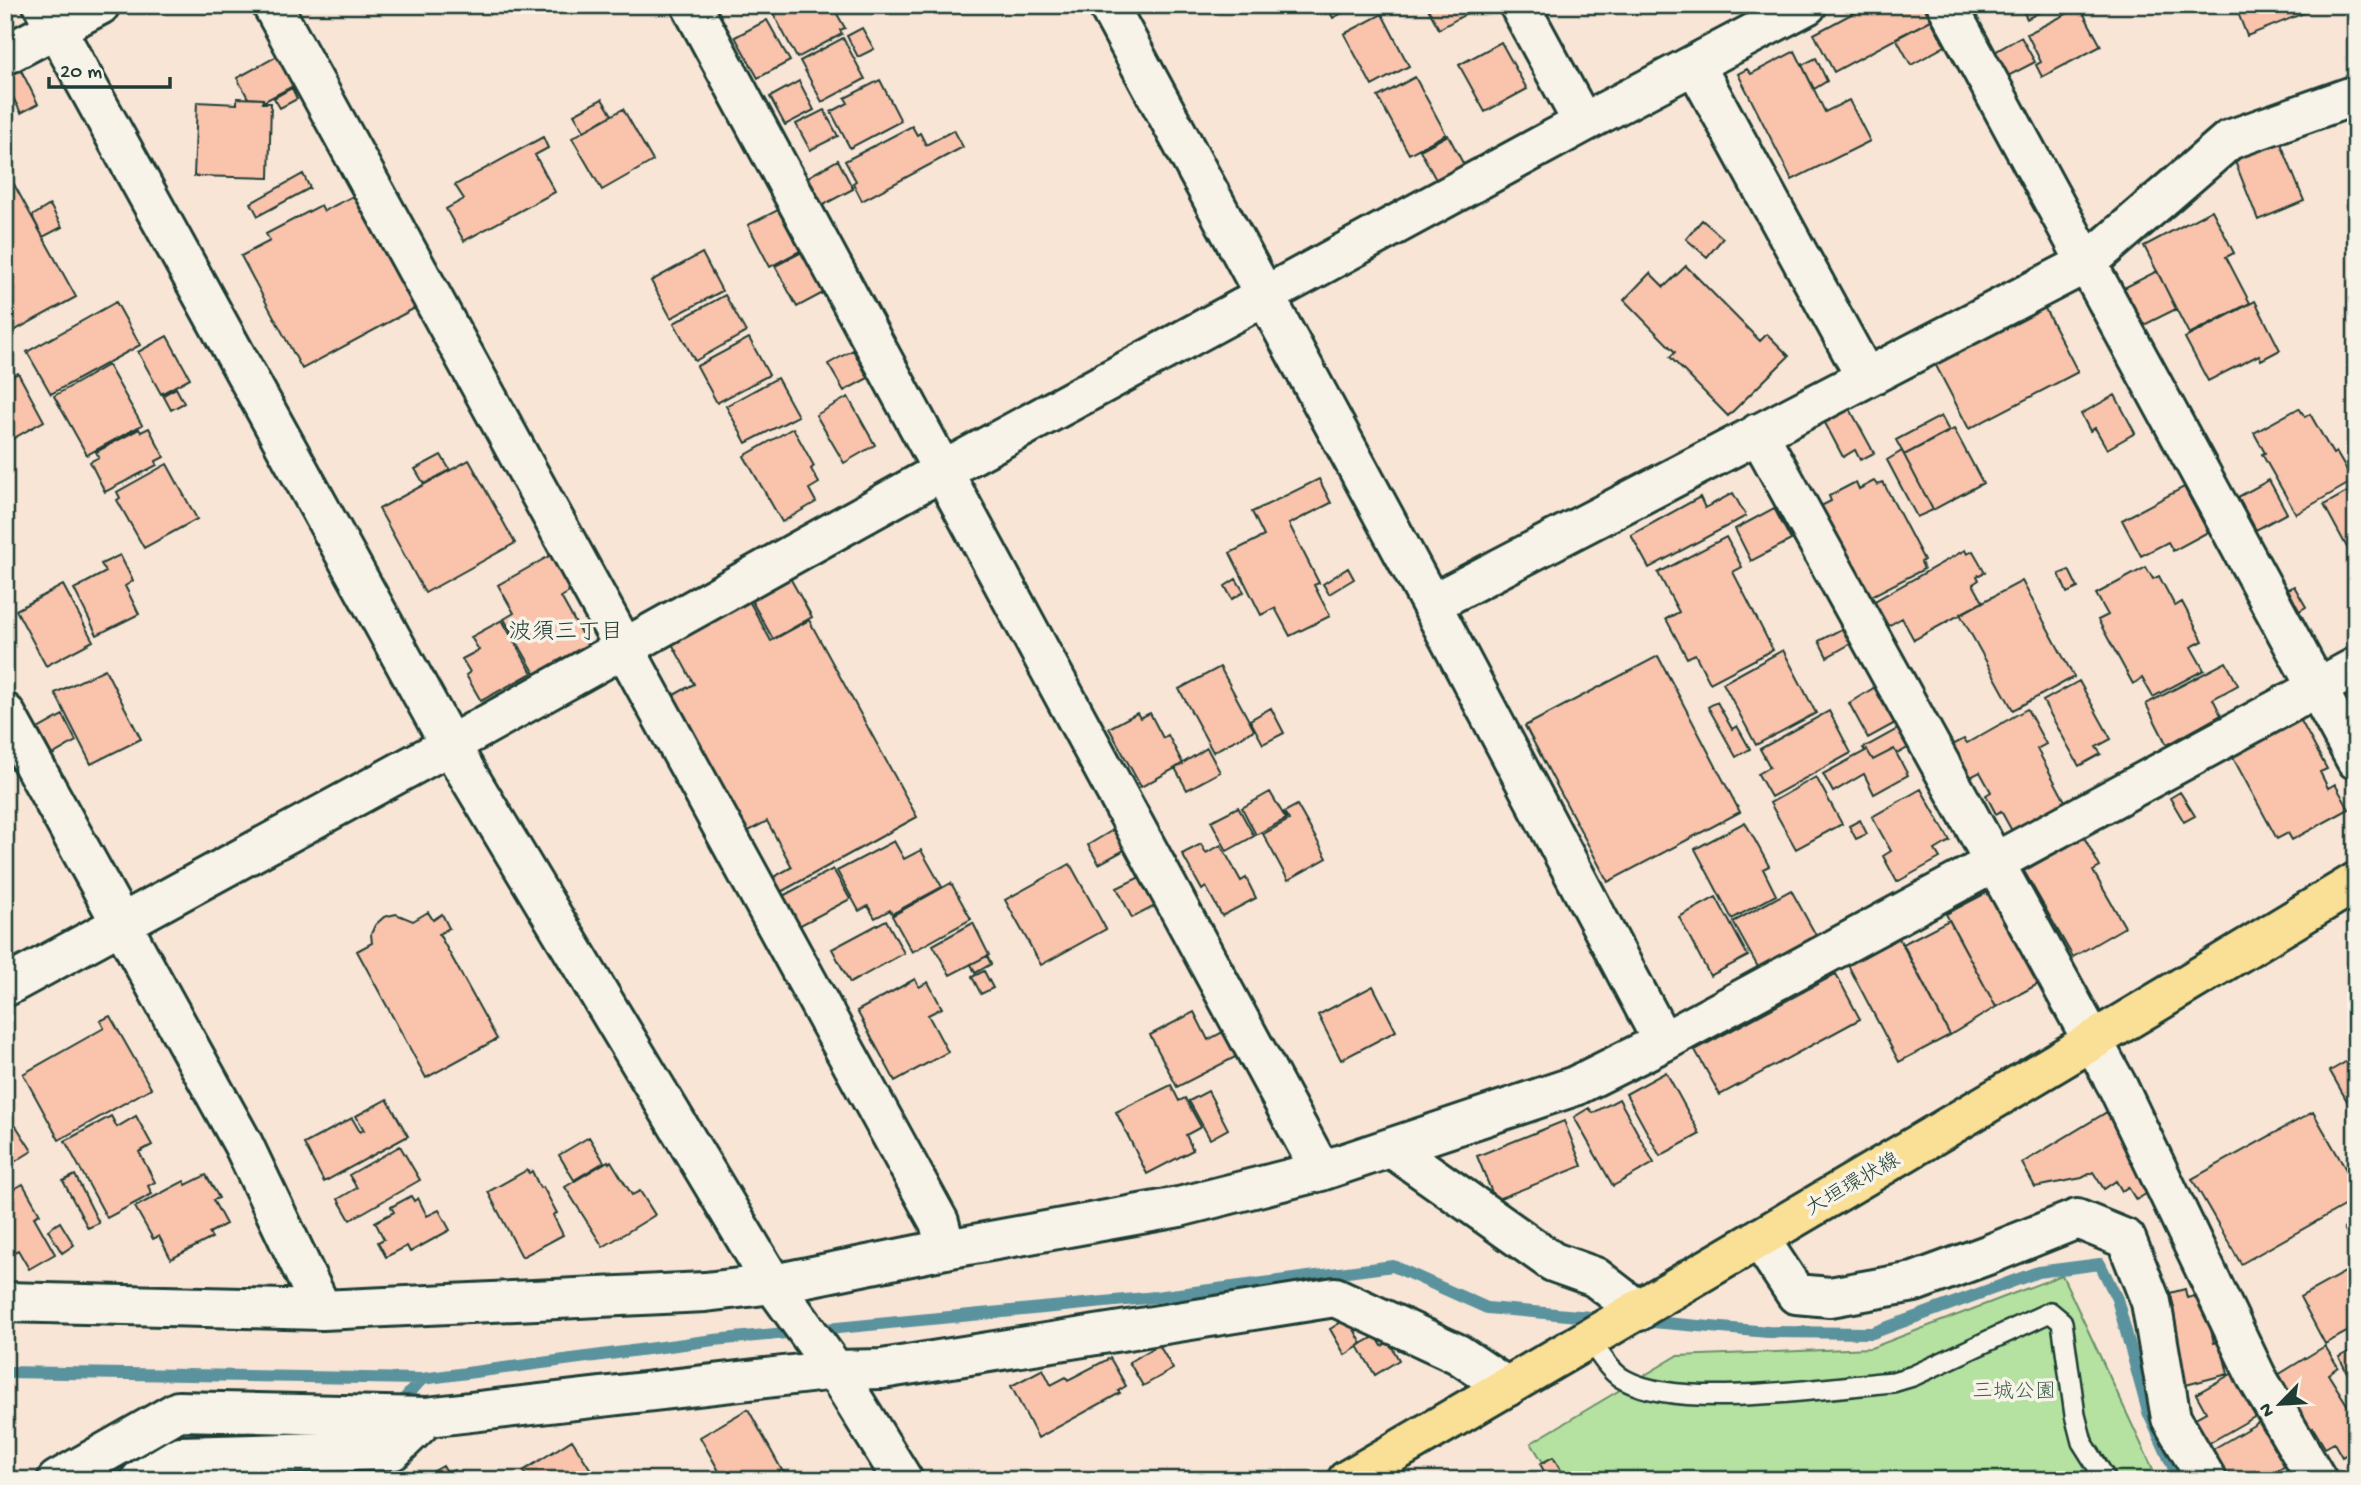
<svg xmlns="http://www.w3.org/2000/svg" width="2361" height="1485" font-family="'Gochi Hand','Klee One',sans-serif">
	<rect width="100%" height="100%" fill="#f8e5d6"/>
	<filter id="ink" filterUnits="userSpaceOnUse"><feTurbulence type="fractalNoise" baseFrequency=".0143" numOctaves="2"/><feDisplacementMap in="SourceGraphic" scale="14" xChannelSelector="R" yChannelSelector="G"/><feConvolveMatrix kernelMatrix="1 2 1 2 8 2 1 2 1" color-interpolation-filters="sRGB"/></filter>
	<g filter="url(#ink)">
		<path fill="#b5e2a0" stroke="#6a906a" stroke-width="2" d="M2062,1275L2158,1480H1554L1531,1443L1677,1356L1871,1348Z"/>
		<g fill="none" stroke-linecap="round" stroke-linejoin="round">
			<path stroke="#5a929d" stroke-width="12" d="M1641,1321L1768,1332L1872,1333L2038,1272L2100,1264L2117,1299L2148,1412L2179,1480
				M5,1372L422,1379L714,1340L1156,1297L1393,1266L1487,1308L1602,1318
				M395,1409L422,1379
				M171,1445L193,1432H282
				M110,1480L137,1464"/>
		</g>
		<path fill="#f9c3ac" stroke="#1f3d34" stroke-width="2" d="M793,5H844L846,9L837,14L845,28L840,30L842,34L797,58L774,15Z
			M1331,5H1357L1333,18L1327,7Z
			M1426,5H1482L1439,29Z
			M1740,5H1770L1747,18Z
			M1868,5H1923L1931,20L1834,72L1814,34Z
			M2020,5H2053L2027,19Z
			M2235,5H2307L2309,11L2247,36Z
			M2080,7L2101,46L2042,77L2036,65L2041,62L2027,34Z
			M1382,14L1409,66L1372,86L1344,34Z
			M767,20L790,61L758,78L735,37Z
			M1931,20L1945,46L1911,65L1896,38Z
			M862,28L874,49L858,57L847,36Z
			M2021,37L2035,62L2008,76L1995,52Z
			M843,38L865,79L822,102L800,61Z
			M1501,42L1527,89L1485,112L1459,65Z
			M1795,51L1825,112L1849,100L1870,141L1792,180L1738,74L1747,69L1751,74Z
			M281,54L297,84L263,102V99L248,98L237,78Z
			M1816,58L1827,81L1814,89L1802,65Z
			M21,70L38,104L21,113L5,82V77Z
			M1415,77L1446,134L1409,154L1378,97Z
			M880,80L901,121L850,148L831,112L848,103L845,98Z
			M799,81L814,110L785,125L770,97Z
			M292,88L297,99L280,108L274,98Z
			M237,98L263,99L262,103H271L269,178L194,176L197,102L237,104Z
			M602,99L612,115L584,131L574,114Z
			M623,109L653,161L602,190L572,138Z
			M824,110L838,136L810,150L796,124Z
			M912,126L917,135L920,133L926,145L954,130L963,147L862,201L853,183L856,181L845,161Z
			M1448,135L1464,165L1436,180L1420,150Z
			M543,137L548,148L535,155L555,192L464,241L446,209L464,199L455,185Z
			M2280,141L2304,201L2258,220L2234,159Z
			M838,160L853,189L823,205L808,177Z
			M5,168L76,297L12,332L5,319Z
			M303,174L310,188L258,216L251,203Z
			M353,196L415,308L302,369L241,256L270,241L266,234L321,205L324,211Z
			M50,205L62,227L43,237L32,216Z
			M778,210L800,251L770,267L748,225Z
			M2212,210L2234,253L2226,257L2250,303L2189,334L2144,246Z
			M1702,220L1723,238L1707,257L1686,239Z
			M802,252L825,292L797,307L775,266Z
			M702,253L722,291L671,318L651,281Z
			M1686,266L1760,341L1767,334L1789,356L1728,416L1670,357L1675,352L1624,300L1650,273L1664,287Z
			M2157,271L2176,309L2144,325L2124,288Z
			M725,295L746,332L695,361L674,323Z
			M2041,301L2078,372L1969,429L1932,358Z
			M2255,301L2280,350L2261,360L2259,355L2208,381L2185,338Z
			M116,302L140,345L51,394L27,352Z
			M167,336L190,378L161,394L138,352Z
			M749,338L769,375L717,403L697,366Z
			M853,350L868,378L844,391L828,364Z
			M108,365L142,425L87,455L54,396Z
			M18,373L44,421L5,443V380Z
			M777,378L798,416L746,443L726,406Z
			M176,388L184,403L171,410L163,395Z
			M2115,395L2135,433L2107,449L2095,428L2090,431L2081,414Z
			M848,397L875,445L844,463L816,415Z
			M2299,408L2305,417L2310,414L2333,454L2336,452L2353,481L2296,514L2262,454L2265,453L2254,433Z
			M1850,409L1874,453L1860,460L1855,450L1843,457L1825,423Z
			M1941,416L1949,431L1904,455L1896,440Z
			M149,428L164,457L156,461L157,465L105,492L90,462L99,457L96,452L139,429L141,432Z
			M793,428L814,466L811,469L819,483L809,489L816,502L782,522L744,456Z
			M1954,429L1983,483L1933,510L1904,455Z
			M1902,451L1933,510L1917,517L1887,460Z
			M441,455L450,470L424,484L415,469Z
			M469,460L515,543L425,593L379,509Z
			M167,464L197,519L144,548L117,500L120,498L117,492Z
			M1319,479L1331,503L1289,524L1319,583L1314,585L1330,616L1290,636L1275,608L1261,615L1230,553L1264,536L1252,512Z
			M2269,480L2287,513L2256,530L2238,497Z
			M1874,481L1877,485L1883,482L1924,560L1921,562L1924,569L1862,601L1819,507L1831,501L1829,496L1856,482L1859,489Z
			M2184,487L2208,532L2173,551L2168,542L2141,556L2122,520Z
			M2356,487V564L2324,505Z
			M1733,493L1746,516L1649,568L1631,535L1700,497L1705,508Z
			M1774,508L1791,540L1751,561L1735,529Z
			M5,528L14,544L5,549Z
			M1726,537L1742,567L1733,572L1773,650L1710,683L1695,654L1687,658L1666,619L1679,612L1658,573Z
			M1965,550L1967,554L1973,551L1985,572L1977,576L1979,580L1973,584L1983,602L1914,640L1902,618L1879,631L1866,606Z
			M558,551L578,587L561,597L590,649L538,679L504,619L514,613L498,585Z
			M120,555L133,581L125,586L139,614L97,635L74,589L106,572L101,564Z
			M2146,567L2153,579L2159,576L2175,606L2182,602L2203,641L2191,647L2204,670L2153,697L2142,678L2133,684L2098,620L2108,615L2096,594Z
			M1348,568L1354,579L1329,594L1323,584Z
			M2069,570L2078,588L2067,593L2059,574Z
			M790,578L812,617L773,639L750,598Z
			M1236,579L1244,592L1232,599L1225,586Z
			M2022,581L2074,677L2013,710L1960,614Z
			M63,585L93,641L46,666L16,610Z
			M2294,586L2306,607L2299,611L2288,589Z
			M748,599L771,641L809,620L917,817L777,894L770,879L792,867L767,821L747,832L672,696L694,684L671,642Z
			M502,620L532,673L481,701L466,675L470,672L462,659L479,650L471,637Z
			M1843,628L1852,643L1827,657L1819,641Z
			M1783,650L1816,713L1756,745L1723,683Z
			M1658,656L1740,812L1608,882L1525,726Z
			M2226,662L2238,685L2213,699L2221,715L2167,745L2146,704Z
			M1220,667L1254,730L1213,752L1179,689Z
			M105,669L141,739L91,764L55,693Z
			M2079,681L2111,739L2096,747L2101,754L2079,766L2043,701Z
			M1877,686L1897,722L1868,738L1849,703Z
			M1717,702L1732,729L1737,726L1750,749L1736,757L1708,707Z
			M1271,708L1284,733L1263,744L1250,720Z
			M2027,709L2046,744L2037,749L2065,801L2012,831L2001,811L1996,814L1986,795L1991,792L1980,772L1963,781L1945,749L1964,739L1967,743Z
			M1829,711L1851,753L1771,797L1758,774L1770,767L1760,749Z
			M1137,713L1140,718L1150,713L1163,738L1168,735L1183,764L1141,787L1109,728Z
			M63,715L76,741L52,755L38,729Z
			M2300,719L2327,769L2320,772L2328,788L2335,784L2349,809L2292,840L2288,833L2277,839L2232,756Z
			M1901,727L1911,746L1897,754L1894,749L1873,760L1867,750L1865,751L1863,748Z
			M1207,748L1220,772L1187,790L1175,768Z
			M1894,749L1908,775L1874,794L1864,774L1833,792L1823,774L1867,750L1873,760Z
			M1816,777L1842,824L1796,849L1770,803Z
			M1921,789L1950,841L1935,850L1940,858L1897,882L1883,856L1891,851L1872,817Z
			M1270,792L1286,819L1256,835L1242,808Z
			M2180,792L2195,816L2184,822L2170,798Z
			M1297,805L1327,858L1288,880L1263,834L1289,820L1284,812Z
			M1238,807L1254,836L1227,851L1211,821Z
			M1860,820L1867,834L1856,839L1849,826Z
			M1745,822L1769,866L1763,869L1776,895L1732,919L1695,849Z
			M1118,827L1130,847L1099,864L1088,845Z
			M2084,837L2100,867L2093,871L2125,927L2073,957L2024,871Z
			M894,841L904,859L921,850L942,887L892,914L890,910L875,918L868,906L859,911L837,871Z
			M1201,844L1206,853L1221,845L1241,881L1246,878L1256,898L1222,916L1206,887L1202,890L1182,854Z
			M1070,864L1106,929L1041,965L1005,900Z
			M833,869L850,899L795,928L779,898Z
			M1146,874L1161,903L1132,918L1117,888Z
			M951,883L971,919L912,952L892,916Z
			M1791,890L1817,937L1759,969L1733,922Z
			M1990,891L2040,983L1996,1007L1946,914Z
			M1716,897L1748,956L1710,976L1679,917Z
			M428,912L433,920L442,914L449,928L439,934L497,1039L426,1078L357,951L372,943L371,934L375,925L384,917L396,914L413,921Z
			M886,920L904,953L850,983L832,949Z
			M1949,920L1996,1007L1950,1035L1903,944Z
			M973,923L989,955L950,975L933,945Z
			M1899,938L1950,1035L1899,1062L1848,965Z
			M987,956L991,964L975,973L971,964Z
			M984,971L993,988L981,994L972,977Z
			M1836,974L1860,1019L1720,1095L1695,1050Z
			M915,979L919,987L928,982L942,1008L928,1015L948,1052L895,1081L857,1011Z
			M1373,986L1396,1031L1341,1060L1318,1015Z
			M1194,1012L1208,1040L1232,1027L1245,1052L1177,1087L1150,1035Z
			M110,1016L151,1088L59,1140L23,1074L104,1028L100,1021Z
			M2356,1056V1115H2355L2330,1071Z
			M1666,1072L1700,1134L1660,1156L1626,1094Z
			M1171,1085L1179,1101L1185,1098L1201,1127L1186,1135L1193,1150L1147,1174L1116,1112Z
			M1208,1091L1228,1129L1210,1139L1189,1101Z
			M387,1099L408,1136L324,1182L304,1144L352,1118L360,1132L364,1130L356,1116Z
			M1619,1099L1654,1163L1613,1186L1574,1117L1589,1108L1593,1113Z
			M2107,1112L2151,1191L2136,1200L2128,1187L2122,1191L2116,1181L2104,1189L2093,1172L2082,1178L2035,1187L2022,1163Z
			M2313,1112L2356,1187V1199L2241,1264L2192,1179Z
			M111,1116L117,1127L136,1116L152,1145L139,1152L155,1182L148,1186L152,1194L107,1218L65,1141Z
			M1564,1121L1582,1166L1495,1200L1477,1156Z
			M16,1126L32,1151L8,1166L5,1162V1132Z
			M589,1137L604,1162L574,1180L559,1155Z
			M400,1146L420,1180L350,1220L338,1199L357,1188L349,1175Z
			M608,1161L609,1163L611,1161L632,1195L640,1191L655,1215L603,1247L565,1187Z
			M527,1170L529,1173L532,1171L540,1188L543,1187L557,1213L553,1215L563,1235L522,1257L488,1192Z
			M75,1175L99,1223L88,1228L63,1181Z
			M206,1175L219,1198L213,1200L226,1224L209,1233L212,1238L171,1259L159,1236L153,1239L135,1207L184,1181L186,1185Z
			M23,1184L40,1214L34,1217L55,1254L29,1269L18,1250L5,1257V1194Z
			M411,1196L414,1201L418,1198L427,1216L439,1210L450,1230L410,1252L407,1246L386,1257L378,1242L384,1239L375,1222L394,1212L391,1207Z
			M2356,1221V1250L2344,1228Z
			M60,1222L74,1245L62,1253L48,1230Z
			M2356,1266V1327L2325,1344L2300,1297Z
			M2185,1289L2187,1298L2203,1294L2214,1343L2220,1341L2228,1374L2182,1386L2163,1310L2174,1307L2170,1293Z
			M1348,1318L1362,1344L1345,1355L1330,1329Z
			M1376,1336L1382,1346L1389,1342L1399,1360L1375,1375L1358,1346Z
			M1159,1345L1173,1369L1143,1386L1129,1362Z
			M2325,1346L2338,1367L2328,1374L2348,1406L2356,1403V1448L2342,1457L2334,1443L2325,1448L2313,1428L2307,1432L2273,1378Z
			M2356,1348V1390L2339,1357Z
			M1110,1358L1126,1386L1118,1391L1120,1393L1038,1438L1011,1386L1043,1369L1051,1385L1066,1377L1068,1380Z
			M2233,1373L2258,1415L2204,1446L2190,1421L2206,1412L2196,1394Z
			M748,1409L784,1474L774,1480H724L700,1437Z
			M2261,1421L2287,1465L2262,1480H2224L2208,1452Z
			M572,1440L596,1478L593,1480H529L523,1471Z
			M1553,1457L1567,1480H1545L1541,1473L1544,1471L1540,1464Z
			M443,1466L447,1473L454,1470L460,1480H418Z"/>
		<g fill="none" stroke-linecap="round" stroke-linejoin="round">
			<g stroke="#1f3d34" stroke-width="24">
				<path id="lane" d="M1589,1340C1600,1353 1609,1372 1625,1380C1682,1411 1827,1387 1893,1382L1913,1376L2050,1312L2062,1322L2075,1415L2082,1442L2106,1480"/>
			</g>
			<g stroke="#1f3d34" stroke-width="44">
				<path id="street" d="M272,5L939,1222L946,1249
					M691,5L1321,1171
					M1108,5L1431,604L1663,1042
					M1519,5L1583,123
					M1947,5L2356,760
					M5,55L100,5
					M1695,65L1865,376
					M1758,433L2118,1087L2256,1376L2317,1480
					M1431,604L2087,263L2229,140L2356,95
					M5,713L243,1144L322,1310
					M5,987L450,745L944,470L1583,123L1807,5
					M1392,1148L1553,1262L1595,1277L1639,1311
					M1759,1238L1796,1294L1830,1297L1914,1282L1990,1254L2077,1219L2126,1239L2151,1302L2171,1418L2207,1480
					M5,1302L322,1310L705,1292L773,1284L946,1249L1179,1207L1321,1171L1575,1086L1663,1042L2356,667
					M57,1480L178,1411L427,1417
					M140,1480L180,1456L393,1450L427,1417L835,1370L882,1369L1335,1297L1458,1354L1507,1387"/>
			</g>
			<g stroke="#1f3d34" stroke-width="44">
				<path id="secondary" d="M43,5L450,745L773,1284L835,1370L903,1480"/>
			</g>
			<g stroke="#1f3d34" stroke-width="44">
				<path id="primary" d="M1347,1480C1685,1283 2022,1085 2356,882"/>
			</g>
			<use href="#lane" stroke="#f7f3e8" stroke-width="19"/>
			<use href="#street" stroke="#f7f3e8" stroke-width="38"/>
			<use href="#secondary" stroke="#f7f3e8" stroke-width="38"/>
			<use href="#primary" stroke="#fadf96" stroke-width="38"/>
		</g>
	</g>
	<g text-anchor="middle" stroke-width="7" stroke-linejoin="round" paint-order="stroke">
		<g font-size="21" fill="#1f3d34" stroke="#f7f3e8">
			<text transform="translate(1852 1183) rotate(-30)" y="7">大垣環状線</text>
		</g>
		<g font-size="21" fill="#3d5e4a" stroke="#f7f3e8">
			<text x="2014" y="1397">三城公園</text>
		</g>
		<g font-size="23" fill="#1f3d34" stroke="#f7f3e8">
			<text x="566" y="638">波須三丁目</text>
		</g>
	</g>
	<rect width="2361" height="1485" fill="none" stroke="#f7f3e8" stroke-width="28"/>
	<rect x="14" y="14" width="2333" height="1457" fill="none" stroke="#1f3d34" stroke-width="2.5" filter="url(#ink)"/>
	<g transform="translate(2280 1404) rotate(245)" stroke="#f7f3e8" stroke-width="5" paint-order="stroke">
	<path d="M0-5L12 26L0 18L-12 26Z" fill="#1f3d34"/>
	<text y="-10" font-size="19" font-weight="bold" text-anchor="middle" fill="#1f3d34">N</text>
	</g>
	<path d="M49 77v10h121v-10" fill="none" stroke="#1f3d34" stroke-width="3.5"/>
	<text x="60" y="77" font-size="21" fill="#1f3d34" stroke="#f7f3e8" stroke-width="5" paint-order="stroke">20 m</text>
</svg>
